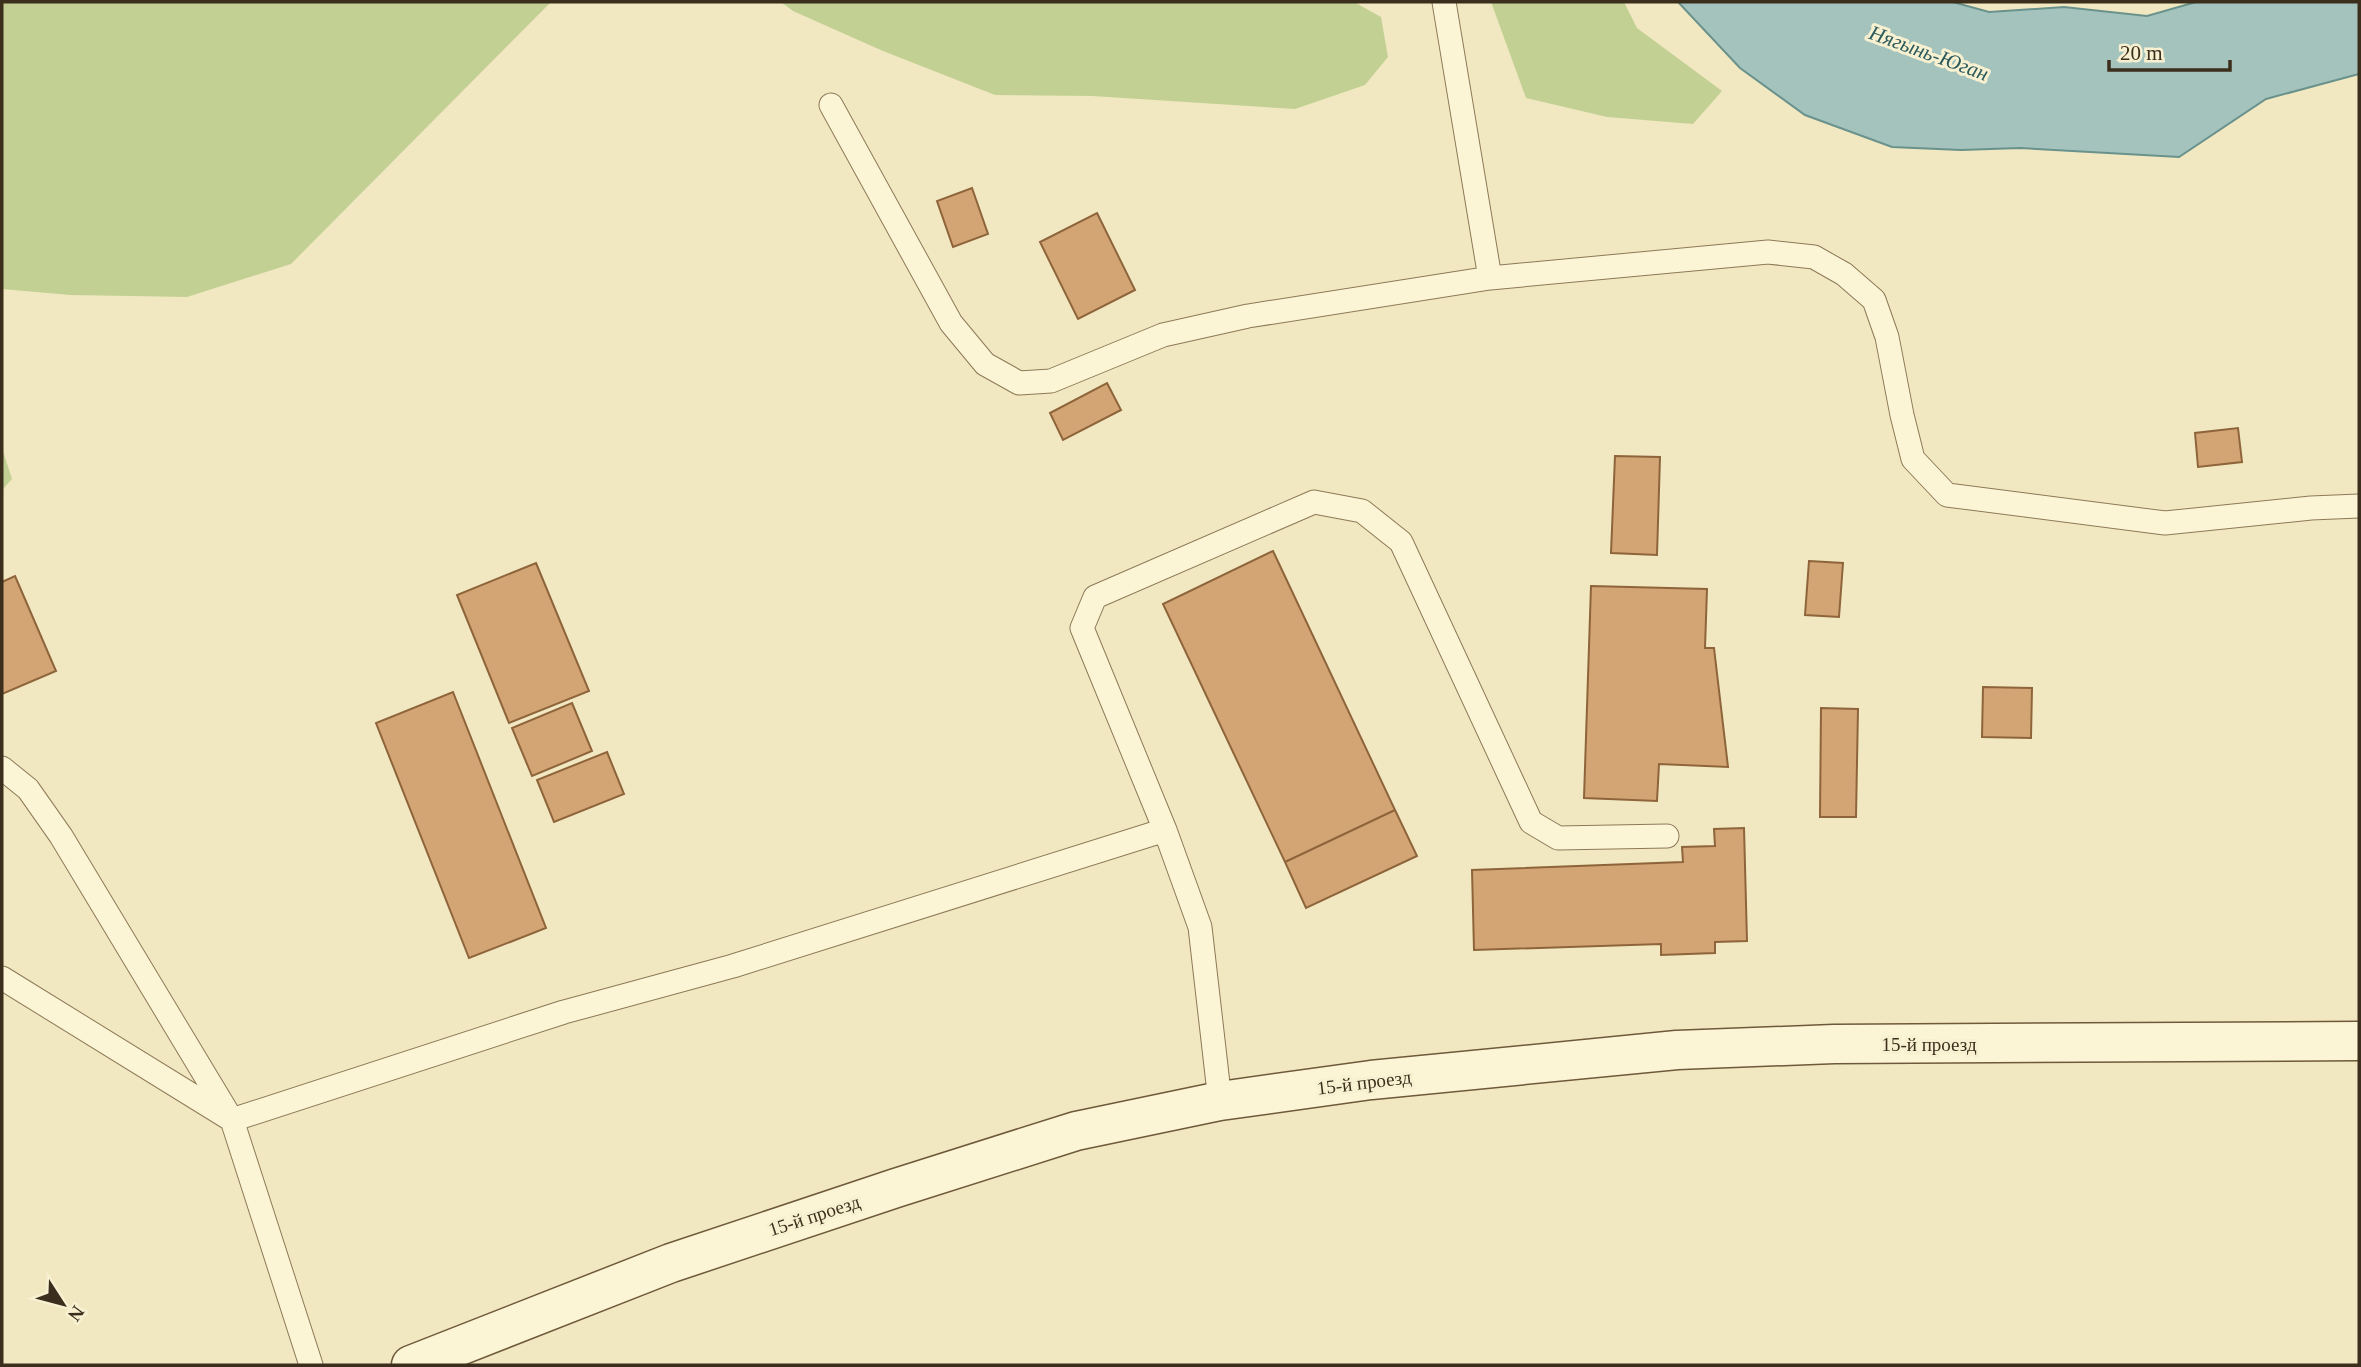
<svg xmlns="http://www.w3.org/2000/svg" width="2361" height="1367" font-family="'Times New Roman',serif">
	<rect width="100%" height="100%" fill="#f1e8c1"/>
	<path fill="#c3d094" d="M2,2H551L291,264L187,297L70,295L2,289Z
		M781,2H1354L1381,17L1388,57L1365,85L1295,109L1092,96L995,95L883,51L793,11Z
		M1491,2H1624L1637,28L1722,91L1693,124L1607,117L1526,98Z
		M2,448L12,479L2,490Z"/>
	<path fill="#a4c3bd" stroke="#6a928c" stroke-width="2" d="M1678,2H1953L1989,12L2064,7L2147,16L2196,2H2359V74L2266,99L2179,157L2020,148L1961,150L1892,147L1805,115L1740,68Z"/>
	<path fill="#d3a574" stroke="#8e643b" stroke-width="2" d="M972,188L988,234L953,247L937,201Z
		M1097,213L1135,290L1078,319L1040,242Z
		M1107,383L1121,410L1063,440L1050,413Z
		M2238,428L2242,462L2198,467L2195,433Z
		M1615,456L1660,457L1657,555L1611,553Z
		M1273,551L1395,810L1285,862L1163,604Z
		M1809,561L1843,563L1839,617L1805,615Z
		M536,563L589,691L509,723L457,595Z
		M15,576L56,671L2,694V582Z
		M1591,586L1707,589L1705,648H1714L1728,767L1659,764L1657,801L1584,798Z
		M1983,687L2032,688L2031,738L1982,737Z
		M453,692L546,928L469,958L376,723Z
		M572,703L592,751L532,776L512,728Z
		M1821,708L1858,709L1856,817H1820Z
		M607,752L624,794L554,822L537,780Z
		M1395,810L1417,856L1306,908L1285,862Z
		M1744,828L1747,941L1715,942V953L1661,955V944L1474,950L1472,870L1683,862L1682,847L1715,846L1714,829Z"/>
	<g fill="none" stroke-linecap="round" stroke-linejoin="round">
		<g stroke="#8d7957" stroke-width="25">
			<path id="service" d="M1444,2L1490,278
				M831,105L951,323L985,364L1019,383L1051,381L1163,335L1248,316L1490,278L1768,252L1814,257L1844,274L1874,300L1887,337L1902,415L1913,459L1947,495L2165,523L2311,508L2359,506
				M2,768L28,789L61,836L232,1120L311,1365
				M2,978L232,1120L564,1012L733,966L1165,830
				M1220,1101L1200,927L1165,830L1082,628L1095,597L1314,502L1362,511L1401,542L1531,822L1558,838L1667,836"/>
		</g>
		<g stroke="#6e593a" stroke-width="41">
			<path id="secondary" d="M411,1365L671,1263L896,1188L1076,1131L1220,1101L1371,1080L1677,1050L1834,1044L2359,1041"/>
		</g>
		<use href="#service" stroke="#fbf4d5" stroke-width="23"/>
		<use href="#secondary" stroke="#fbf4d5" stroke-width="38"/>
	</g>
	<g text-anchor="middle" stroke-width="6" stroke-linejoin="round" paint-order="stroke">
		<g font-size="19" fill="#3b2e1c" stroke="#f8f1d1">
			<text x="1929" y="1051">15-й проезд</text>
			<text transform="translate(1364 1082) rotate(-7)" y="7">15-й проезд</text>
			<text transform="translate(814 1215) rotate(-18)" y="7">15-й проезд</text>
		</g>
		<g font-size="21" font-style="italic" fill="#2a5a5c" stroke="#f8f1d1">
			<text transform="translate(1929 53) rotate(20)" y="7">Нягынь-Юган</text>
		</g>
	</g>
	<rect width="2361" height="1367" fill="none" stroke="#3b2e1c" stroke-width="7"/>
	<g transform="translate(63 1304) rotate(126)" stroke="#f8f1d1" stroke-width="5" paint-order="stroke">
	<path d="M0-5L12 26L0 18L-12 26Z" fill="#3b2e1c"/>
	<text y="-10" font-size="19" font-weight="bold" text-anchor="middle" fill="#3b2e1c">N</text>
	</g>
	<path d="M2109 60v10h121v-10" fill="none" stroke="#3b2e1c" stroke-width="3.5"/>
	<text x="2120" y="60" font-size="21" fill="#3b2e1c" stroke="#f8f1d1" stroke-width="5" paint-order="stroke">20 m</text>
</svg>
